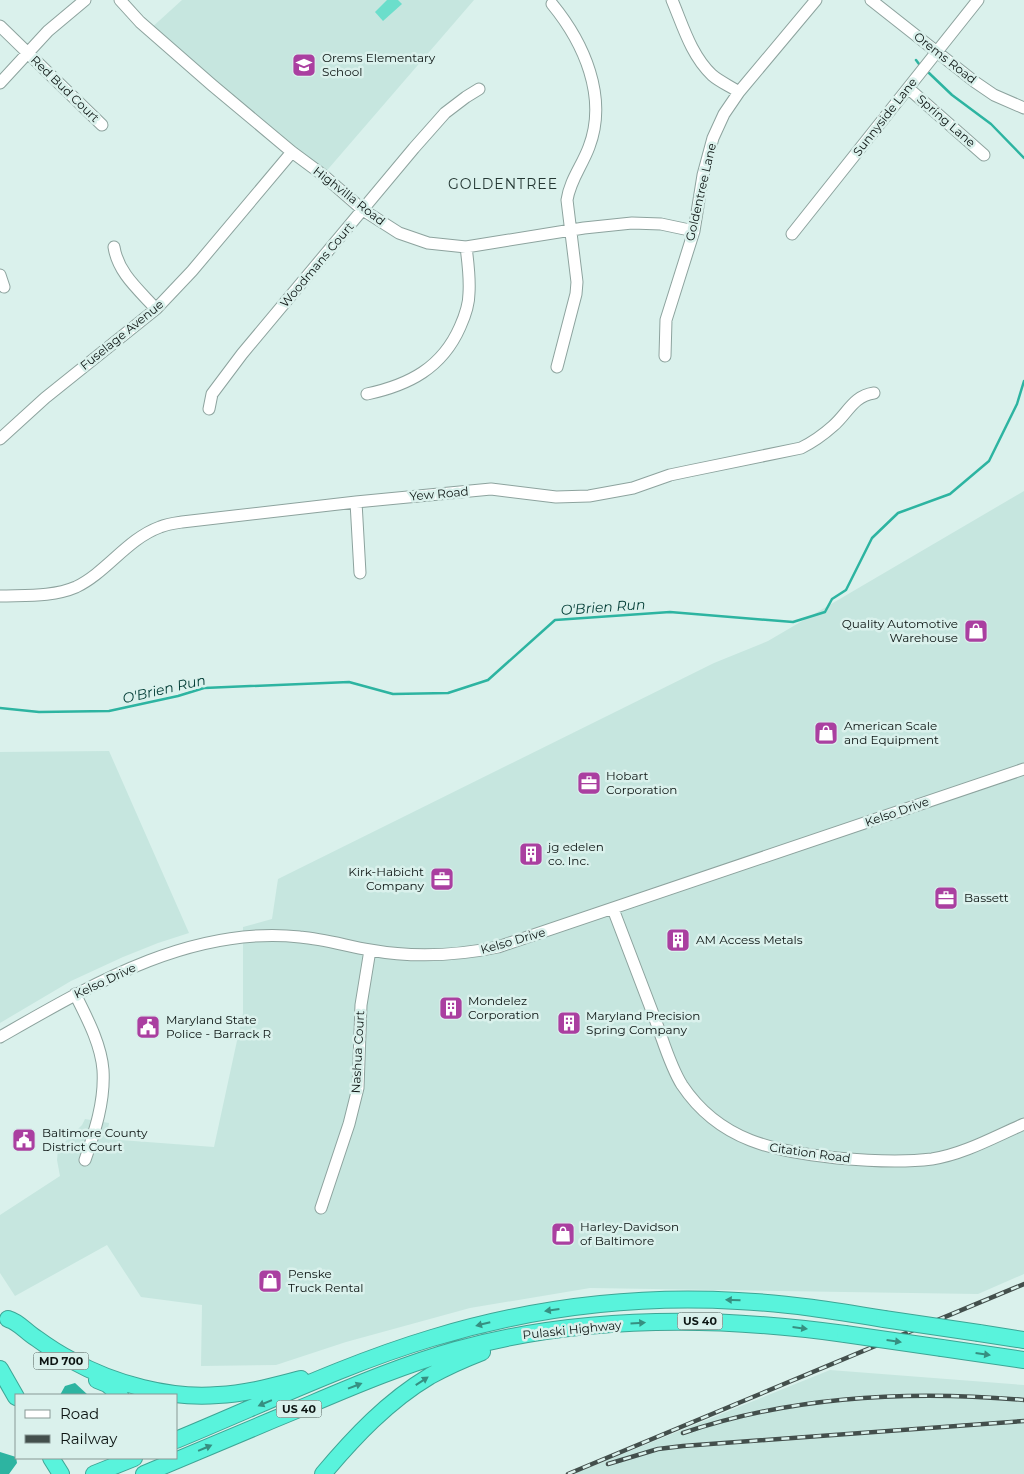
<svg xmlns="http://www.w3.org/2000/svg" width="1024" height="1474" font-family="Montserrat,sans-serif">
	<rect width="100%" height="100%" fill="#daf1ec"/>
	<path fill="#c6e6df" d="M182,0H474L323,175L149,30Z
		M1024,491V1274L978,1294L590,1288L470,1308L346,1342L276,1365L201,1366L202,1305L141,1297L107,1245L15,1296L0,1273V1215L60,1176L57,1160L58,1149L82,1125L85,1119L109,1123L107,1139L214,1147L243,1013V927L272,919L278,879L714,663L768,641Z
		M109,751L189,933L158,943L123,957L71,981L0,1023V752Z
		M830,1370L1024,1385V1474H573Z"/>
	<path fill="#6bdecb" d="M387,0H398L402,4L383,21L375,12Z"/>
	<path fill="#2db4a1" d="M75,1383L88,1395H60L65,1386Z
		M0,1452L16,1457L17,1463L9,1474H0Z"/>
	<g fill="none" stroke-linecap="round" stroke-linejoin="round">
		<path stroke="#2db4a1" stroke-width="2.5" d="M916,60L919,64
			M929,73L952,95L991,124L1024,158
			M0,708L39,712L109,711L178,696L204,688L349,682L393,694L448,693L488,680L555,620L670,612L793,622L825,612L832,599L846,590L872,538L898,513L950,494L989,461L1017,404L1024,381"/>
		<g stroke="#8da39e" stroke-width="13">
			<path id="minor" d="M120,0L140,22L212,85L292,152L323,175L363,210L399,233L428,243L466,247L584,228L632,223L661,224L694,231
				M672,0C683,26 691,55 712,75C720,82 730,86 739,92
				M871,0L975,82L994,95L1024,108
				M552,4C584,43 608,97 589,147C582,166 570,180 567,200L577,282L576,294L557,367
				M0,26L102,125
				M0,83L48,31L85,0
				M908,88L984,155
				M792,234L978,0
				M114,247C118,273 139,290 156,309
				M0,275L4,287
				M665,356L666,320L694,231L703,175L713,138L724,114L739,92L816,0
				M367,394C409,385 442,368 460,327C465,316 469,305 469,293C470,278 468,262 466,247
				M209,409L212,394L242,354L414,148L445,113L466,97L479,89
				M0,439L45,398L156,309L192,271L292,152
				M356,502L360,573
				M0,596C25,595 53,597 76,587C107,572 127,539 160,527C167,524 175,523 182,522L356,502L491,489L556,497L589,496L633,488L670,475L689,471L801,448C813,442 823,435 833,426C848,413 853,396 874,393
				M613,909C627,945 641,982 655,1019C663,1040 670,1066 682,1085C720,1142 775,1151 837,1158C869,1161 900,1163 932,1159C964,1154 994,1137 1024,1124
				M75,994C87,1018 101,1044 103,1070C105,1101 95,1131 85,1160
				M0,1037C91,985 191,925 300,937C324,939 347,946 370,950C414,958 455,956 498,947L1024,769
				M321,1208L349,1124L358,1088L361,1005L370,950"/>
		</g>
		<g stroke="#3ea595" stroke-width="18">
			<path id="highway" d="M8,1319C19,1322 26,1332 36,1338C47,1346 59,1354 71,1360C114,1384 170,1399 218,1395C246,1394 274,1386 301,1379
				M979,1333L1024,1340
				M942,1348L1024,1360
				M0,1369L16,1397
				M97,1380L107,1384L120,1395
				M176,1440C261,1405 345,1364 432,1338C531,1308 635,1295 738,1301C787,1303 836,1311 884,1319
				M51,1458L61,1474
				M94,1474L134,1458
				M144,1474C199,1451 255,1427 311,1404C358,1384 406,1364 456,1350C582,1315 716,1316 845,1334
				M323,1474C354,1437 388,1401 430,1376C446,1367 464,1359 482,1352"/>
		</g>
		<use href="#minor" stroke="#fff" stroke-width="11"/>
		<use href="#highway" stroke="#59f3dc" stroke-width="16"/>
		<g stroke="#434f4c" stroke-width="4.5">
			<path id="rail" d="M683,1433C792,1396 910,1390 1024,1400
				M608,1464L658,1449L683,1446L1024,1421
				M568,1474L1024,1284"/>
		</g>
		<use href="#rail" stroke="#daf1ec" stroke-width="2.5" stroke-dasharray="8" stroke-linecap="butt"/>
		<g stroke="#3ea595" stroke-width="18" stroke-linecap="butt">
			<path id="highway-bridge" d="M884,1319L979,1333
				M845,1334L942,1348"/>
		</g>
		<use href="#highway-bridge" stroke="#59f3dc" stroke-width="16"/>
	</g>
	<defs><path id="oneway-solid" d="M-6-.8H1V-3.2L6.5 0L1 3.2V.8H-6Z" transform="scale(1.25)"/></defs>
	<g fill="#368f81">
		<use href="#oneway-solid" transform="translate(733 1300) rotate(-178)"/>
		<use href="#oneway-solid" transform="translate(552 1310) rotate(172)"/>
		<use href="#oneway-solid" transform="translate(638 1323) rotate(-4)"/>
		<use href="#oneway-solid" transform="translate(483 1324) rotate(166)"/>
		<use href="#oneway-solid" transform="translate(800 1328) rotate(7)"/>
		<use href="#oneway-solid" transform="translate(894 1341) rotate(8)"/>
		<use href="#oneway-solid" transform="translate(983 1354) rotate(8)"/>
		<use href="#oneway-solid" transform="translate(422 1381) rotate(-33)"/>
		<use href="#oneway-solid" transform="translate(355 1386) rotate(-21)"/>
		<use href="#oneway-solid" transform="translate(265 1403) rotate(157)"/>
		<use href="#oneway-solid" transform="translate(205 1448) rotate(-23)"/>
	</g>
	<defs>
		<g id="school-square" transform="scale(1.25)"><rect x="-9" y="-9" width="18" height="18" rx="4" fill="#aa3fa0" stroke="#daf1ec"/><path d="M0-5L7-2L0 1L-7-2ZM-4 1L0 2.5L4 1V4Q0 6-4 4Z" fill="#fff"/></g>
		<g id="shop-square" transform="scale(1.25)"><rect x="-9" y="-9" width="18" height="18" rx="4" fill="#aa3fa0" stroke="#daf1ec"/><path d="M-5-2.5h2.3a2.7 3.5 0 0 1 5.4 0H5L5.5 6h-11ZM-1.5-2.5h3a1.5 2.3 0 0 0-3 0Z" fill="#fff"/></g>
		<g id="office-square" transform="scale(1.25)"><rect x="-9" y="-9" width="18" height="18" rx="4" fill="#aa3fa0" stroke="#daf1ec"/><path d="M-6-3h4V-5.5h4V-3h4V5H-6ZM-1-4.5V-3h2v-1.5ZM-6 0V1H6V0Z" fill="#fff"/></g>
		<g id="building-square" transform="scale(1.25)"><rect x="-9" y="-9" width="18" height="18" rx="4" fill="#aa3fa0" stroke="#daf1ec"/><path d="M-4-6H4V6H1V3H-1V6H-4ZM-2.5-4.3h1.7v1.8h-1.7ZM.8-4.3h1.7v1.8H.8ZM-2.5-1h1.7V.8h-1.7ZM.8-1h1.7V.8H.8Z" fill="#fff"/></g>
		<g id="civic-square" transform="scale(1.25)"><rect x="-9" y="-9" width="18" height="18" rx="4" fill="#aa3fa0" stroke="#daf1ec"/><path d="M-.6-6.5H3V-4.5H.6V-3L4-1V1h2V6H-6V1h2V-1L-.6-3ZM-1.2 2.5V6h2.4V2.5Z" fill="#fff"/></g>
	</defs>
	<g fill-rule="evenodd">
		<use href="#school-square" x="304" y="65"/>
		<use href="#shop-square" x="976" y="631"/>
		<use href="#shop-square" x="826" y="733"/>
		<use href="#office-square" x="589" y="783"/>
		<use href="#building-square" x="531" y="854"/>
		<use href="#office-square" x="442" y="879"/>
		<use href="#office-square" x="946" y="898"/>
		<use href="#building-square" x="678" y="940"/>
		<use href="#building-square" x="451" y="1008"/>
		<use href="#building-square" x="569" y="1023"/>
		<use href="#civic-square" x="148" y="1027"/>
		<use href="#civic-square" x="24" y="1140"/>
		<use href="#shop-square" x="563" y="1234"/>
		<use href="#shop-square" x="270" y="1281"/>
	</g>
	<g text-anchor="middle" stroke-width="5" stroke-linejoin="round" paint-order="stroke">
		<g fill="#daf1ec" stroke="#4a5653" stroke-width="1">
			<rect x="677.5" y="1312.5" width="45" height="17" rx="4"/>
			<rect x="33.5" y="1352.5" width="55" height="17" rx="4"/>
			<rect x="276.5" y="1400.5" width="45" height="17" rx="4"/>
		</g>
		<g font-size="11" font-weight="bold" fill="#0c1412">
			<text x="700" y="1325">US 40</text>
			<text x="61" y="1365">MD 700</text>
			<text x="299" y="1413">US 40</text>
		</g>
		<g font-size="12" fill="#0c1412" stroke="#daf1ec" text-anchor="start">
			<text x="322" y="62">Orems Elementary<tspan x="322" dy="14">School</tspan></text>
			<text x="958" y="628" text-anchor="end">Quality Automotive<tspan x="958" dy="14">Warehouse</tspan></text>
			<text x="844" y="730">American Scale<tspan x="844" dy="14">and Equipment</tspan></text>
			<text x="606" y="780">Hobart<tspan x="606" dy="14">Corporation</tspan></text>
			<text x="548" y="851">jg edelen<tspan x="548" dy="14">co. Inc.</tspan></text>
			<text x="424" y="876" text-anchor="end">Kirk-Habicht<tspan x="424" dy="14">Company</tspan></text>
			<text x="964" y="902">Bassett</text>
			<text x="696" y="944">AM Access Metals</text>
			<text x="468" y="1005">Mondelez<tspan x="468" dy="14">Corporation</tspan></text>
			<text x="586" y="1020">Maryland Precision<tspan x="586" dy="14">Spring Company</tspan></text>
			<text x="166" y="1024">Maryland State<tspan x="166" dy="14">Police - Barrack R</tspan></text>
			<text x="42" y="1137">Baltimore County<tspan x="42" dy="14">District Court</tspan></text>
			<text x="580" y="1231">Harley-Davidson<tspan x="580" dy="14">of Baltimore</tspan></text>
			<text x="288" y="1278">Penske<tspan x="288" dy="14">Truck Rental</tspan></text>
		</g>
		<g font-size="12" fill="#0c1412" stroke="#daf1ec">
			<text transform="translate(945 58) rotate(38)" y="4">Orems Road</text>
			<text transform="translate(65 89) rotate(44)" y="4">Red Bud Court</text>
			<text transform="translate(885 117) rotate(-52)" y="4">Sunnyside Lane</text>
			<text transform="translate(946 121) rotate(41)" y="4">Spring Lane</text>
			<text transform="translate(701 192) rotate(-77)" y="4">Goldentree Lane</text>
			<text transform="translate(349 196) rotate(38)" y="4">Highvilla Road</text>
			<text transform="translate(317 265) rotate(-50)" y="4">Woodmans Court</text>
			<text transform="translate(122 335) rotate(-39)" y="4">Fuselage Avenue</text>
			<text transform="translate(439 494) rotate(-5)" y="4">Yew Road</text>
			<text transform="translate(897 812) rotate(-19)" y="4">Kelso Drive</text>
			<text transform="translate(513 941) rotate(-16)" y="4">Kelso Drive</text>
			<text transform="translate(105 981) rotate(-25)" y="4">Kelso Drive</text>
			<text transform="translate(358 1052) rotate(-87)" y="4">Nashua Court</text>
			<text transform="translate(810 1153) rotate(8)" y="4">Citation Road</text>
			<text transform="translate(572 1330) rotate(-6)" y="4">Pulaski Highway</text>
		</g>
		<g font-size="14" letter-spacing="1" fill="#243733" stroke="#daf1ec">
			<text x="503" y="189">GOLDENTREE</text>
		</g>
		<g font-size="14" font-style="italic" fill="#003c35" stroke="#daf1ec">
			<text transform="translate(603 607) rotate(-4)" y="5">O'Brien Run</text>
			<text transform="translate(164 689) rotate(-13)" y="5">O'Brien Run</text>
		</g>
	</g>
	<rect x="15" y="1394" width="162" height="65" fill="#daf1ec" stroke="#889995"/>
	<rect x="25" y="1410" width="25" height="8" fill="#ffffff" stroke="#889995"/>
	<text x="60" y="1419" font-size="15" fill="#0c1412">Road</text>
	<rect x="25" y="1435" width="25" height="8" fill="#434f4c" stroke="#889995"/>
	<text x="60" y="1444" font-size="15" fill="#0c1412">Railway</text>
</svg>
